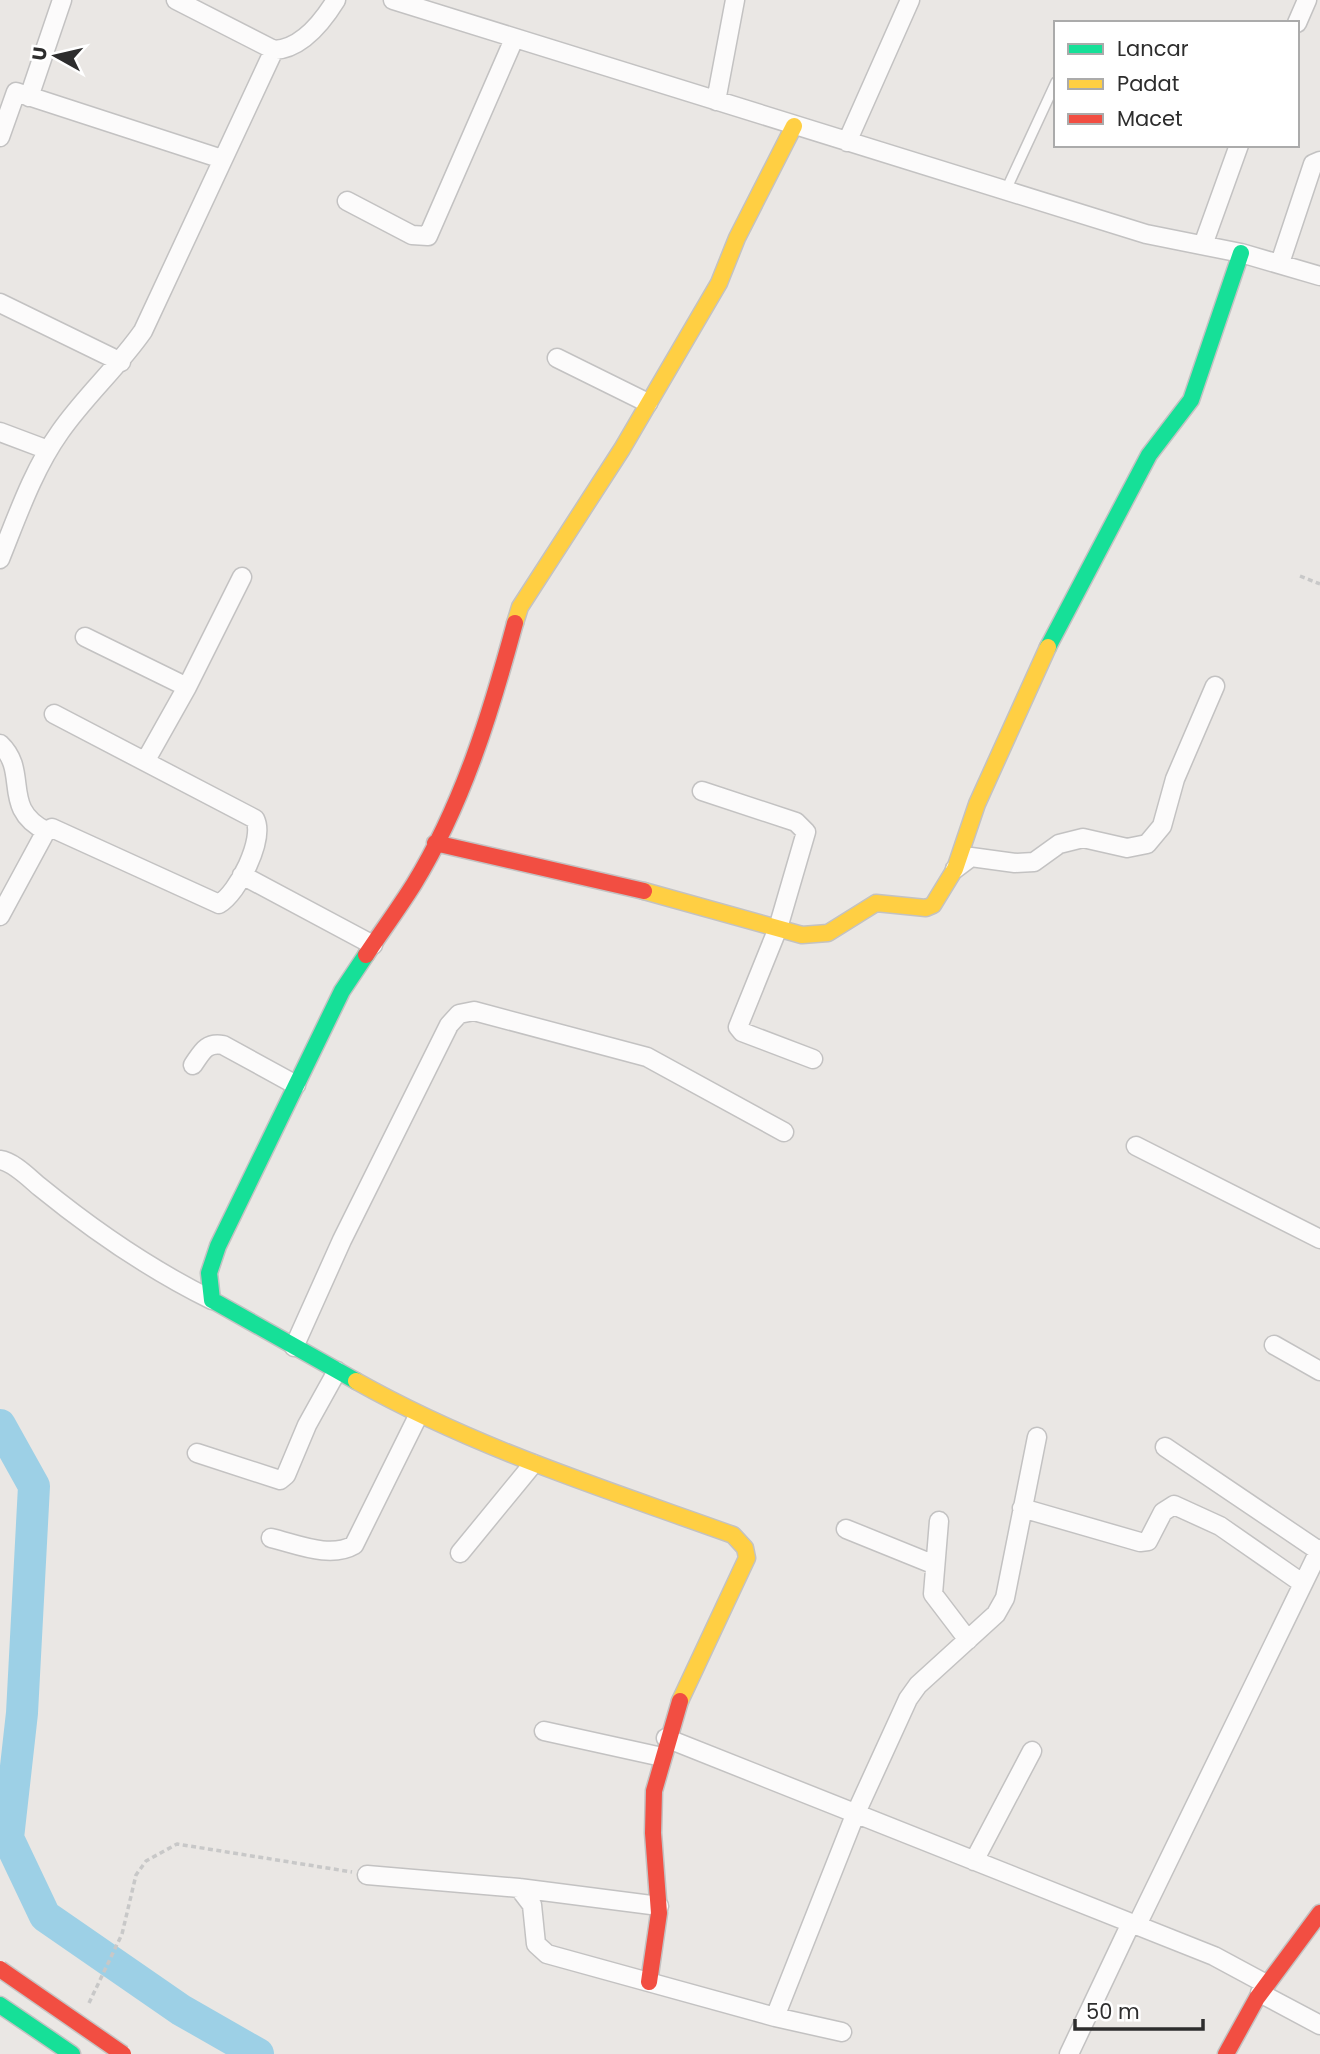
<svg xmlns="http://www.w3.org/2000/svg" width="1320" height="2054" font-family="Poppins,sans-serif">
	<rect width="100%" height="100%" fill="#eae7e4"/>
	<g fill="none" stroke-linecap="round" stroke-linejoin="round">
		<path stroke="#9dd0e6" stroke-width="32" d="M0,1425L34,1486L22,1713L8,1838L45,1916L181,2010L258,2054"/>
		<g stroke="#c3c2c2" stroke-width="12">
			<path id="lane" d="M1006,190L1056,82"/>
		</g>
		<g stroke="#c3c2c2" stroke-width="21">
			<path id="street" d="M176,0L274,50C301,49 323,21 336,0
				M393,0L1146,234L1241,253L1320,276
				M1297,23L1307,0
				M29,97L62,0
				M716,101L735,0
				M0,137L16,92L222,159
				M847,142L910,0
				M347,201L412,235L428,236L514,39
				M1203,245L1239,145
				M1280,263L1313,164L1320,161
				M0,303L121,362
				M557,358L648,403
				M0,432L48,450
				M0,559C17,517 33,470 60,432C85,396 118,367 143,331L274,50
				M85,637L187,687
				M0,744C30,772 0,808 46,831
				M146,760L187,687L242,577
				M702,791L796,822L806,832L778,928L738,1027L742,1032L813,1059
				M955,869L971,857L1015,863L1034,862L1059,844L1083,838L1127,848L1147,844L1162,826L1175,779L1215,686
				M242,875L373,945
				M0,916L46,831L52,828L219,904C238,893 265,839 255,819L54,714
				M193,1065C202,1052 206,1042 223,1045L296,1085
				M1136,1146L1320,1239
				M0,1160C14,1162 29,1178 40,1187C94,1231 149,1269 212,1300
				M1274,1345L1320,1371
				M294,1347L342,1240L449,1025L459,1014L474,1011L647,1057L784,1132
				M1165,1447L1319,1551
				M197,1453L280,1480L286,1475L307,1425L337,1371
				M1022,1508L1140,1542L1148,1541L1163,1512L1174,1505L1220,1526L1302,1583
				M939,1521L933,1594L968,1640
				M846,1529L935,1565
				M271,1538C297,1544 330,1559 354,1545L418,1416
				M460,1553L533,1464
				M544,1731L662,1757
				M666,1738L1214,1956L1266,1984
				M974,1861L1032,1751
				M367,1875L519,1888L659,1906
				M519,1888L532,1905L536,1944L547,1954L775,2017L842,2032
				M1137,1925L1320,1549
				M1260,1993L1320,2025
				M775,2017L855,1815L908,1699L918,1685L996,1614L1005,1598L1037,1437
				M1069,2054L1131,1923"/>
		</g>
		<g stroke="#c3c2c2" stroke-width="19">
			<path id="fast" d="M1048,647L1149,455L1191,400L1241,253
				M356,1381L212,1300L209,1273L218,1246L342,991L366,955
				M0,2005L72,2054"/>
		</g>
		<g stroke="#c3c2c2" stroke-width="19">
			<path id="slow" d="M515,623L520,607L622,449L719,283L737,238L794,126
				M644,891L802,935L828,933L876,903L926,908L933,905L955,869L977,804L1048,647
				M356,1381C475,1448 605,1489 733,1535L745,1548L747,1558L680,1701"/>
		</g>
		<g stroke="#c3c2c2" stroke-width="19">
			<path id="jam" d="M435,843L644,891
				M366,955C382,931 399,908 414,884C463,804 491,712 515,623
				M649,1982L659,1913L653,1833L654,1791L680,1701
				M1226,2054L1257,1998L1320,1913"/>
		</g>
		<path stroke="#c8c8c8" stroke-width="3.5" stroke-dasharray="5 3.5" stroke-linecap="butt" d="M1300,576L1320,584
			M89,2003L122,1934L136,1875L146,1861L177,1844L352,1872"/>
		<use href="#lane" stroke="#fcfbfb" stroke-width="9"/>
		<use href="#street" stroke="#fcfbfb" stroke-width="18"/>
		<use href="#fast" stroke="#16e098" stroke-width="16"/>
		<use href="#slow" stroke="#ffcf43" stroke-width="16"/>
		<use href="#jam" stroke="#f24e42" stroke-width="16"/>
		<g stroke="#c6c4c3" stroke-width="19" stroke-linecap="butt">
			<path id="jam-bridge" d="M0,1969L123,2054"/>
		</g>
		<use href="#jam-bridge" stroke="#f24e42" stroke-width="16"/>
	</g>
	<rect x="1054" y="21" width="245" height="126" fill="#ffffff" stroke="#ababab" stroke-width="2"/>
	<rect x="1068" y="44" width="35" height="10" fill="#16e098" stroke="#ababab" stroke-width="2"/>
	<text x="1117" y="56" font-size="21" fill="#2d2d2d">Lancar</text>
	<rect x="1068" y="79" width="35" height="10" fill="#ffcf43" stroke="#ababab" stroke-width="2"/>
	<text x="1117" y="91" font-size="21" fill="#2d2d2d">Padat</text>
	<rect x="1068" y="114" width="35" height="10" fill="#f24e42" stroke="#ababab" stroke-width="2"/>
	<text x="1117" y="126" font-size="21" fill="#2d2d2d">Macet</text>
	<g transform="translate(56 56) rotate(278)" stroke="#ffffff" stroke-width="5" paint-order="stroke">
	<path d="M0-5L12 26L0 18L-12 26Z" fill="#2d2d2d"/>
	<text y="-10" font-size="19" font-weight="bold" text-anchor="middle" fill="#2d2d2d">U</text>
	</g>
	<path d="M1075 2019v10h128v-10" fill="none" stroke="#2d2d2d" stroke-width="3.5"/>
	<text x="1086" y="2019" font-size="21" fill="#2d2d2d" stroke="#ffffff" stroke-width="5" paint-order="stroke">50 m</text>
</svg>
